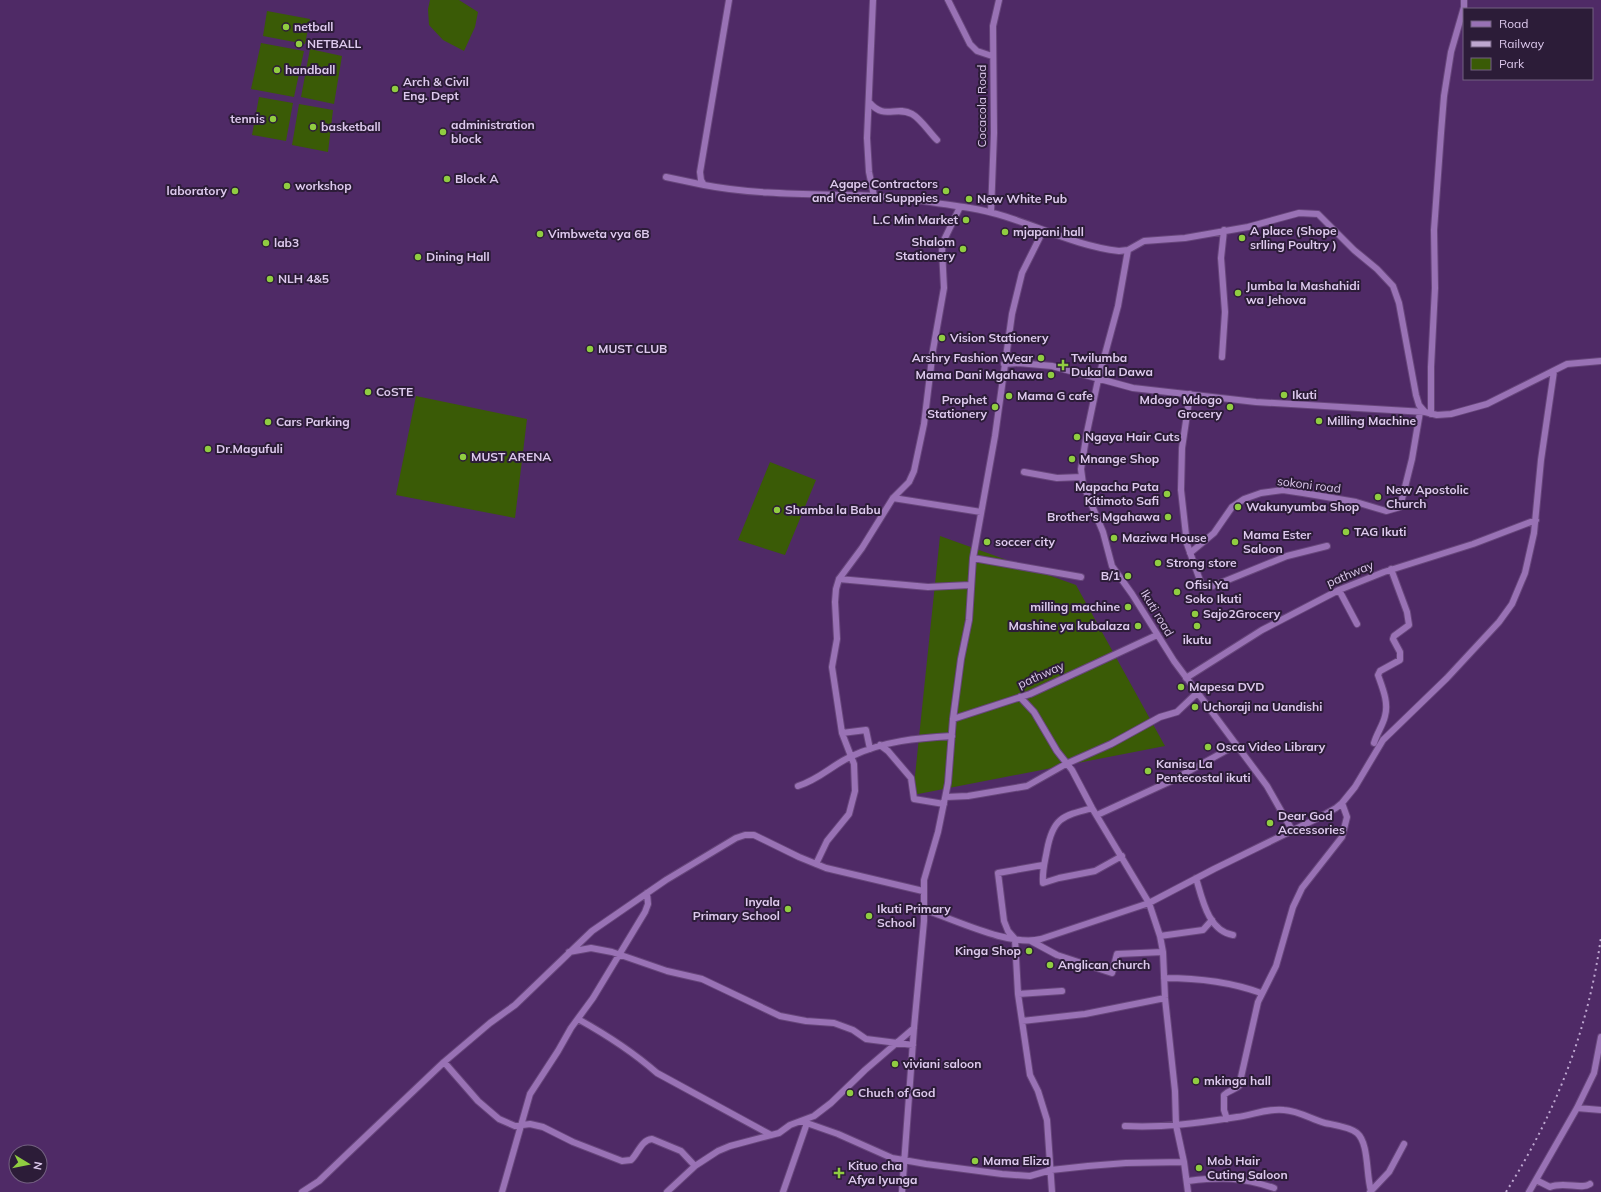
<svg xmlns="http://www.w3.org/2000/svg" width="1601" height="1192" font-family="Mulish,sans-serif">
	<rect width="100%" height="100%" fill="#4f2a66"/>
	<path fill="#3a5b06" d="M430,0H459L478,12L475,27L464,51L443,40L429,25L428,9Z
		M267,11L310,19L305,44L263,36Z
		M261,43L304,51L294,97L251,89Z
		M310,49L342,56L334,104L301,97Z
		M259,97L293,103L286,141L252,135Z
		M299,104L333,110L328,152L292,145Z
		M416,396L527,419L515,518L396,495Z
		M770,462L816,480L785,555L738,540Z
		M940,536L1076,585L1165,746L913,795Z"/>
	<g fill="none" stroke-linecap="round" stroke-linejoin="round">
		<g stroke="#67467b" stroke-width="8">
			<path id="minor" d="M729,0L700,172L701,180L704,185C751,194 798,194 846,195C888,195 929,202 970,208C1021,216 1067,245 1119,251L1128,250L1144,241L1185,238L1248,227L1299,213L1318,214L1354,250L1377,269L1393,286L1399,303L1416,395L1419,405L1425,412L1437,415L1451,414L1487,404L1567,364L1601,361
				M873,0L867,138L869,172L874,196
				M948,0L970,44L977,51L992,56
				M869,102C885,121 895,105 912,114C921,119 929,132 937,140
				M666,177L704,185
				M991,212L994,133L993,26L999,0
				M1128,250L1118,306L1098,380L1087,432L1081,469L1083,484L1103,532L1112,566L1132,594L1174,661L1267,786L1292,830
				M1222,357L1225,312L1221,258L1224,230
				M1004,364L1018,363L1052,366L1133,388L1256,402L1425,412
				M1190,394L1182,448L1181,490L1187,544L1202,586H1213L1287,556L1327,546
				M1431,414V367L1435,288L1434,230L1441,133L1444,96L1451,52L1464,7V0
				M1024,472L1057,478L1082,477
				M893,498L981,512
				M1190,553L1214,533L1232,507L1244,499L1261,493L1283,490L1303,493L1356,502L1386,511L1400,507L1412,459L1420,412
				M973,558L1081,577
				M839,579L928,587L970,585
				M1339,590L1357,624
				M1186,678L1262,630L1339,590L1384,572L1473,544L1536,520
				M1020,697L1034,712L1057,751L1072,770L1092,808L1149,903L1160,936L1163,952L1165,998L1175,1091L1176,1125L1184,1162L1188,1192
				M953,719L1030,694L1157,635
				M842,733L866,730L870,749
				M1374,743C1377,733 1383,725 1385,716C1389,702 1382,687 1378,675L1380,671L1400,660V652L1393,639L1394,636L1409,625L1407,612L1391,569
				M880,745L888,751L911,778L914,799L944,804
				M798,786C820,779 832,765 852,756C884,741 917,738 952,736
				M946,797L968,796L1027,786L1066,764L1111,744L1160,717L1177,712L1197,693
				M1092,808C1062,816 1053,818 1047,850C1045,862 1042,870 1043,883L1059,878L1095,871L1122,856
				M1097,815L1171,781L1236,745
				M816,864L827,841L849,814L855,791L854,764L842,733L832,667L837,639L835,602L836,589L839,579L862,548L893,498L909,482L914,471L924,424L933,350L944,288L942,250L944,240L960,207
				M1043,865L998,873L1004,921L1008,931L1015,939L1018,994L1030,1075L1038,1091L1047,1120L1052,1192
				M1196,878C1202,898 1208,931 1233,935
				M925,910C956,920 1010,947 1041,939L1149,903L1214,869L1320,817L1336,808L1342,803L1355,787L1383,740L1447,678L1499,622L1512,604L1525,573L1534,533L1541,460L1554,371
				M1160,936L1203,930L1212,920
				M1031,941L1057,955L1112,973L1117,954L1163,952
				M569,952L591,948L612,952L667,971L702,979L780,1016L806,1021L834,1023L853,1030L866,1039L913,1045
				M1164,978C1197,978 1231,982 1261,993
				M1018,994L1062,991
				M578,1019C605,1034 633,1052 657,1073L771,1135
				M1022,1021L1085,1014L1165,998
				M444,1062L478,1101L499,1119L515,1126L530,1124L543,1127L573,1142L622,1161L631,1160C638,1154 641,1140 652,1139L681,1151L695,1166
				M1577,1108L1601,1110
				M1227,1119L1224,1110V1095C1229,1090 1235,1090 1239,1086L1258,1002L1276,966L1293,907L1302,888L1342,837L1347,817L1342,803
				M801,1121L838,1134L892,1158L926,1164L1002,1174L1030,1176L1051,1170L1088,1166L1126,1163L1184,1162
				M1125,1126C1163,1128 1199,1123 1237,1117C1253,1115 1267,1108 1284,1110C1299,1111 1311,1119 1325,1123C1334,1125 1350,1127 1357,1133C1369,1143 1366,1175 1371,1191
				M1536,1180L1550,1187C1564,1181 1581,1190 1590,1184
				M1188,1181C1222,1177 1241,1177 1274,1188
				M302,1192L319,1181L344,1157L444,1062L490,1023L515,1005L592,931L666,880L736,838L745,835H754L799,857L826,868L923,891
				M502,1192L530,1094L558,1051L571,1028L593,998L645,912L648,904L647,893
				M667,1192L695,1166L718,1151L730,1146L779,1133L790,1125L814,1116L831,1103L865,1070L914,1028
				M783,1192L807,1123
				M902,1192L914,1028L924,921V880L938,832L948,783L953,719L961,659L969,620L973,558L995,436L1012,314L1022,273L1043,231
				M1370,1192L1389,1172L1404,1144
				M1529,1192L1577,1108L1594,1073L1601,1037"/>
		</g>
		<use href="#minor" stroke="#9972b5" stroke-width="6"/>
		<path stroke="#bea7d0" stroke-width="2" stroke-dasharray="2 4" stroke-linecap="butt" d="M1506,1192C1556,1112 1588,1031 1601,937"/>
	</g>
	<g fill="#90cd41" stroke="#2c1c38" stroke-width="1.5">
		<circle cx="286" cy="27" r="4"/>
		<circle cx="299" cy="44" r="4"/>
		<circle cx="277" cy="70" r="4"/>
		<circle cx="395" cy="89" r="4"/>
		<circle cx="273" cy="119" r="4"/>
		<circle cx="313" cy="127" r="4"/>
		<circle cx="443" cy="132" r="4"/>
		<circle cx="447" cy="179" r="4"/>
		<circle cx="287" cy="186" r="4"/>
		<circle cx="235" cy="191" r="4"/>
		<circle cx="946" cy="191" r="4"/>
		<circle cx="969" cy="199" r="4"/>
		<circle cx="966" cy="220" r="4"/>
		<circle cx="1005" cy="232" r="4"/>
		<circle cx="540" cy="234" r="4"/>
		<circle cx="1242" cy="238" r="4"/>
		<circle cx="266" cy="243" r="4"/>
		<circle cx="963" cy="249" r="4"/>
		<circle cx="418" cy="257" r="4"/>
		<circle cx="270" cy="279" r="4"/>
		<circle cx="1238" cy="293" r="4"/>
		<circle cx="942" cy="338" r="4"/>
		<circle cx="590" cy="349" r="4"/>
		<circle cx="1041" cy="358" r="4"/>
		<path d="M1061 359h4v4h4v4h-4v4h-4v-4h-4v-4h4z"/>
		<circle cx="1051" cy="375" r="4"/>
		<circle cx="368" cy="392" r="4"/>
		<circle cx="1284" cy="395" r="4"/>
		<circle cx="1009" cy="396" r="4"/>
		<circle cx="995" cy="407" r="4"/>
		<circle cx="1230" cy="407" r="4"/>
		<circle cx="1319" cy="421" r="4"/>
		<circle cx="268" cy="422" r="4"/>
		<circle cx="1077" cy="437" r="4"/>
		<circle cx="208" cy="449" r="4"/>
		<circle cx="463" cy="457" r="4"/>
		<circle cx="1072" cy="459" r="4"/>
		<circle cx="1167" cy="494" r="4"/>
		<circle cx="1378" cy="497" r="4"/>
		<circle cx="1238" cy="507" r="4"/>
		<circle cx="777" cy="510" r="4"/>
		<circle cx="1168" cy="517" r="4"/>
		<circle cx="1346" cy="532" r="4"/>
		<circle cx="1114" cy="538" r="4"/>
		<circle cx="987" cy="542" r="4"/>
		<circle cx="1235" cy="542" r="4"/>
		<circle cx="1158" cy="563" r="4"/>
		<circle cx="1128" cy="576" r="4"/>
		<circle cx="1177" cy="592" r="4"/>
		<circle cx="1128" cy="607" r="4"/>
		<circle cx="1195" cy="614" r="4"/>
		<circle cx="1138" cy="626" r="4"/>
		<circle cx="1197" cy="626" r="4"/>
		<circle cx="1181" cy="687" r="4"/>
		<circle cx="1195" cy="707" r="4"/>
		<circle cx="1208" cy="747" r="4"/>
		<circle cx="1148" cy="771" r="4"/>
		<circle cx="1270" cy="823" r="4"/>
		<circle cx="788" cy="909" r="4"/>
		<circle cx="869" cy="916" r="4"/>
		<circle cx="1029" cy="951" r="4"/>
		<circle cx="1050" cy="965" r="4"/>
		<circle cx="895" cy="1064" r="4"/>
		<circle cx="1196" cy="1081" r="4"/>
		<circle cx="850" cy="1093" r="4"/>
		<circle cx="975" cy="1161" r="4"/>
		<circle cx="1199" cy="1168" r="4"/>
		<path d="M837 1167h4v4h4v4h-4v4h-4v-4h-4v-4h4z"/>
	</g>
	<g text-anchor="middle" stroke-width="4" stroke-linejoin="round" paint-order="stroke">
		<g font-size="12" font-weight="bold" fill="#ddc9ed" stroke="#2c1c38" text-anchor="start">
			<text x="294" y="31">netball</text>
			<text x="307" y="48">NETBALL</text>
			<text x="285" y="74">handball</text>
			<text x="403" y="86">Arch &amp; Civil<tspan x="403" dy="14">Eng. Dept</tspan></text>
			<text x="265" y="123" text-anchor="end">tennis</text>
			<text x="451" y="129">administration<tspan x="451" dy="14">block</tspan></text>
			<text x="321" y="131">basketball</text>
			<text x="455" y="183">Block A</text>
			<text x="938" y="188" text-anchor="end">Agape Contractors<tspan x="938" dy="14">and General Supppies</tspan></text>
			<text x="295" y="190">workshop</text>
			<text x="227" y="195" text-anchor="end">laboratory</text>
			<text x="977" y="203">New White Pub</text>
			<text x="958" y="224" text-anchor="end">L.C Min Market</text>
			<text x="1250" y="235">A place (Shope<tspan x="1250" dy="14">srlling Poultry )</tspan></text>
			<text x="1013" y="236">mjapani hall</text>
			<text x="548" y="238">Vimbweta vya 6B</text>
			<text x="955" y="246" text-anchor="end">Shalom<tspan x="955" dy="14">Stationery</tspan></text>
			<text x="274" y="247">lab3</text>
			<text x="426" y="261">Dining Hall</text>
			<text x="278" y="283">NLH 4&amp;5</text>
			<text x="1246" y="290">Jumba la Mashahidi<tspan x="1246" dy="14">wa Jehova</tspan></text>
			<text x="950" y="342">Vision Stationery</text>
			<text x="598" y="353">MUST CLUB</text>
			<text x="1033" y="362" text-anchor="end">Arshry Fashion Wear</text>
			<text x="1071" y="362">Twilumba<tspan x="1071" dy="14">Duka la Dawa</tspan></text>
			<text x="1043" y="379" text-anchor="end">Mama Dani Mgahawa</text>
			<text x="376" y="396">CoSTE</text>
			<text x="1292" y="399">Ikuti</text>
			<text x="1017" y="400">Mama G cafe</text>
			<text x="987" y="404" text-anchor="end">Prophet<tspan x="987" dy="14">Stationery</tspan></text>
			<text x="1222" y="404" text-anchor="end">Mdogo Mdogo<tspan x="1222" dy="14">Grocery</tspan></text>
			<text x="1327" y="425">Milling Machine</text>
			<text x="276" y="426">Cars Parking</text>
			<text x="1085" y="441">Ngaya Hair Cuts</text>
			<text x="216" y="453">Dr.Magufuli</text>
			<text x="471" y="461">MUST ARENA</text>
			<text x="1080" y="463">Mnange Shop</text>
			<text x="1159" y="491" text-anchor="end">Mapacha Pata<tspan x="1159" dy="14">Kitimoto Safi</tspan></text>
			<text x="1386" y="494">New Apostolic<tspan x="1386" dy="14">Church</tspan></text>
			<text x="1246" y="511">Wakunyumba Shop</text>
			<text x="785" y="514">Shamba la Babu</text>
			<text x="1160" y="521" text-anchor="end">Brother's Mgahawa</text>
			<text x="1354" y="536">TAG Ikuti</text>
			<text x="1243" y="539">Mama Ester<tspan x="1243" dy="14">Saloon</tspan></text>
			<text x="1122" y="542">Maziwa House</text>
			<text x="995" y="546">soccer city</text>
			<text x="1166" y="567">Strong store</text>
			<text x="1120" y="580" text-anchor="end">B/1</text>
			<text x="1185" y="589">Ofisi Ya<tspan x="1185" dy="14">Soko Ikuti</tspan></text>
			<text x="1120" y="611" text-anchor="end">milling machine</text>
			<text x="1203" y="618">Sajo2Grocery</text>
			<text x="1130" y="630" text-anchor="end">Mashine ya kubalaza</text>
			<text x="1197" y="644" text-anchor="middle">ikutu</text>
			<text x="1189" y="691">Mapesa DVD</text>
			<text x="1203" y="711">Uchoraji na Uandishi</text>
			<text x="1216" y="751">Osca Video Library</text>
			<text x="1156" y="768">Kanisa La<tspan x="1156" dy="14">Pentecostal ikuti</tspan></text>
			<text x="1278" y="820">Dear God<tspan x="1278" dy="14">Accessories</tspan></text>
			<text x="780" y="906" text-anchor="end">Inyala<tspan x="780" dy="14">Primary School</tspan></text>
			<text x="877" y="913">Ikuti Primary<tspan x="877" dy="14">School</tspan></text>
			<text x="1021" y="955" text-anchor="end">Kinga Shop</text>
			<text x="1058" y="969">Anglican church</text>
			<text x="903" y="1068">viviani saloon</text>
			<text x="1204" y="1085">mkinga hall</text>
			<text x="858" y="1097">Chuch of God</text>
			<text x="983" y="1165">Mama Eliza</text>
			<text x="1207" y="1165">Mob Hair<tspan x="1207" dy="14">Cuting Saloon</tspan></text>
			<text x="848" y="1170">Kituo cha<tspan x="848" dy="14">Afya Iyunga</tspan></text>
		</g>
		<g font-size="12" fill="#ddc9ed" stroke="#2c1c38">
			<text transform="translate(982 106) rotate(-90)" y="4">Cocacola Road</text>
			<text transform="translate(1309 485) rotate(7)" y="4">sokoni road</text>
			<text transform="translate(1350 574) rotate(-23)" y="4">pathway</text>
			<text transform="translate(1157 613) rotate(59)" y="4">Ikuti road</text>
			<text transform="translate(1041 675) rotate(-24)" y="4">pathway</text>
		</g>
	</g>
	<rect x="1463" y="8" width="130" height="72" fill="#2c1c38" stroke="#736180"/>
	<rect x="1471" y="21" width="20" height="6" fill="#9972b5" stroke="#736180"/>
	<text x="1499" y="28" font-size="12" fill="#ddc9ed">Road</text>
	<rect x="1471" y="41" width="20" height="6" fill="#bea7d0" stroke="#736180"/>
	<text x="1499" y="48" font-size="12" fill="#ddc9ed">Railway</text>
	<rect x="1471" y="58" width="20" height="12" fill="#3a5b06" stroke="#736180"/>
	<text x="1499" y="68" font-size="12" fill="#ddc9ed">Park</text>
	<g transform="translate(28 1164) rotate(100)"><circle r="19" fill="#2c1c38" stroke="#736180"/>
	<path d="M0-3L7 15L0 10L-7 15Z" fill="#90cd41"/>
	<text y="-6" font-size="11" font-weight="bold" text-anchor="middle" fill="#ddc9ed">N</text>
	</g>
</svg>
